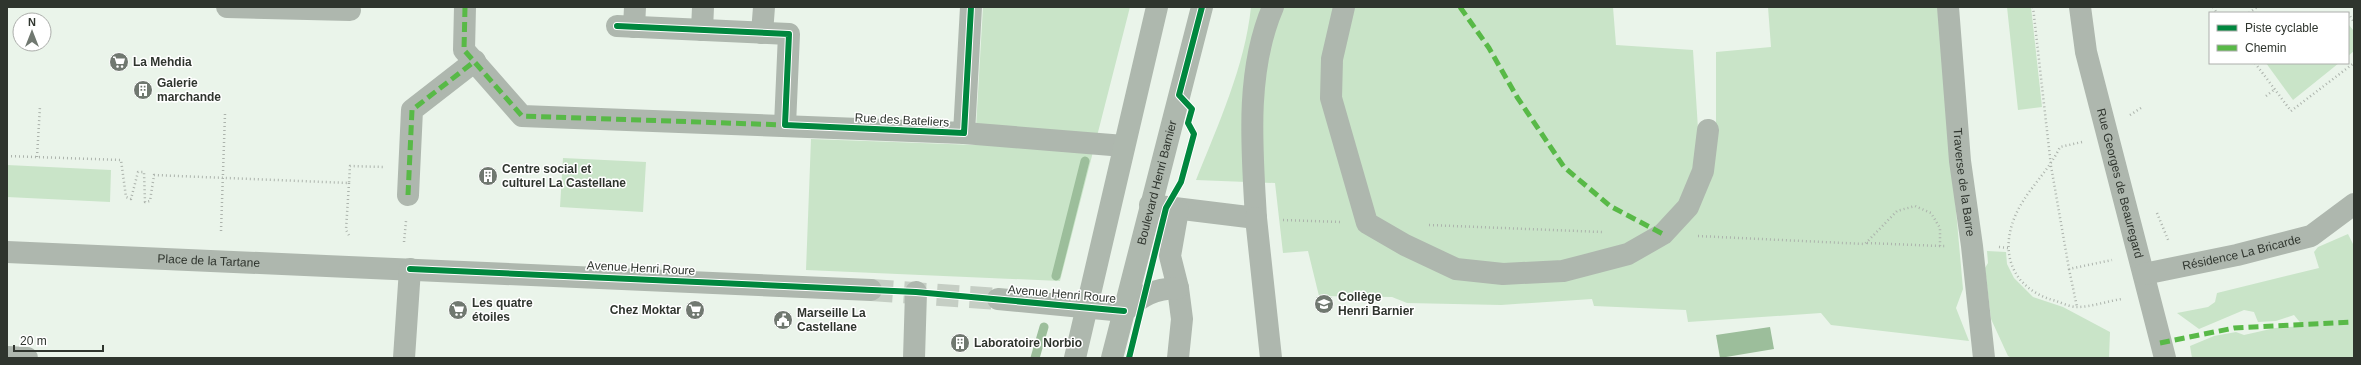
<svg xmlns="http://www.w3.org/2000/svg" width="2361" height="365" font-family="Helvetica,sans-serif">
	<rect width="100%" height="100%" fill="#eaf4ea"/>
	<path fill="#c9e4c8" d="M983,7H1130L1060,281L806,270L811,139L975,145Z
		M1251,7H1613L1616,45L1693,50L1698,129L1716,130V52L1771,47L1768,7H1938L1963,289L1956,308L1969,341L1831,325L1821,313L1688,322L1686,310L1594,306L1592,299L1501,305L1407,303L1392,297L1319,296L1308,251L1283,253L1275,183L1196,180C1218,125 1245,66 1251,7Z
		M2007,7H2031L2042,107L2018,110Z
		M2348,24L2354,31V51L2348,56Z
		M2266,63H2339L2293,100Z
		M563,158L646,162L643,212L560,207Z
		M7,165L111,170L110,202L7,197Z
		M2348,234L2354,246V358H2192L2190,346L2214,336L2236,332L2244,335L2275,328L2303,326L2294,315L2276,321L2258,322L2254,312L2244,310L2199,329L2177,313L2208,307L2215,302L2217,293L2319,268L2314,252L2318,247Z
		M1987,251L2006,252L2007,264L2014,278L2033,297L2063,307L2110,332L2109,358H2012L2008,356L1991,319L1985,268L1988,263Z"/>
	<path fill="#9cbe9b" d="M1770,327L1774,349L1720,358L1716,335Z"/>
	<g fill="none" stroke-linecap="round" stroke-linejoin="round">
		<path stroke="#9cbe9b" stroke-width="9" d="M1056,276L1085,161
			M1035,358L1044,327"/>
		<path stroke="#c5cec4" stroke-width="22" stroke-dasharray="22 11" stroke-linecap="butt" d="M871,290L998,299"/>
		<path stroke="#acb3ac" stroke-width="2.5" stroke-dasharray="1 3" stroke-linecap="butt" d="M2033,7L2051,166L2069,269L2112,260
			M2213,7L2217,13
			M2249,13L2257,7
			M2348,13L2354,22
			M2255,63L2291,111L2354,63
			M2266,96L2275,89
			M2130,115L2141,108
			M2082,142L2060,147C2049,170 2031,186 2019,208C1997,249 2010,289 2056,301C2062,303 2070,307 2077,307C2091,307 2108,301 2122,299
			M7,156L121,160L126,197L131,199L138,172H144L145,202L150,201L154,175L349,183L350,166L383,167
			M37,157L40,106
			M349,183L346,230L350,237
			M2157,213L2169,242
			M1283,220L1340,222
			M1429,225L1602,232
			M221,231L225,114
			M1698,236L1865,244L1897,211L1915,206L1931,213L1940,228V246H1946
			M404,242L406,221
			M1867,243L1940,246
			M1999,247L2008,248
			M2069,269L2077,307"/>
		<g stroke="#aeb7ae" stroke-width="22">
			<path d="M227,7L350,10"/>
			<path d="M465,7L464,50L522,116L964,133L971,7"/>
			<path d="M1344,7L1332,59L1331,98L1367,223L1405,245L1456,269L1503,274L1563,271L1628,254L1663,234L1688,207L1703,171L1708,130"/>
			<path id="s1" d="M1948,7L1960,161L1972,246L1984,358"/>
			<path id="s2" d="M2080,7L2086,52L2165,358"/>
			<path d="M617,26L789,34L785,125"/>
			<path d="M634,27L635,7"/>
			<path d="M702,30L703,7"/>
			<path d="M762,33L764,7"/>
			<path d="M964,133L1124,146"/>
			<path d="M408,195L412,110L475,61"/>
			<path d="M1150,205L1256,218C1252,149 1245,72 1273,7"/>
			<path d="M1178,210L1170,256L1178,288L1182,319L1178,358"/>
			<path d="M1256,218L1271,358"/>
			<path id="s3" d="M7,252L871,290"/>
			<path id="s4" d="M2144,274L2237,255L2311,236L2354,204"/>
			<path d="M998,299L1124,311C1143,295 1153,289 1178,288"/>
			<path d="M7,357L27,358"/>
			<path d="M404,358L410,269"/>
			<path d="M914,358L916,292"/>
		</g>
		<g stroke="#aeb8ae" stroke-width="22">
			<path d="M1075,358L1157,7"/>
			<path id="s5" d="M1112,358L1202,7"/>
		</g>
		<path stroke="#58b947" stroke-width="5" stroke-dasharray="10 5" stroke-linecap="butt" d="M465,7L464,50L522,116L785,125
			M1460,7L1489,48L1517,97L1564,167L1610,206L1663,234
			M408,195L412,110L475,61
			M2160,343L2234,328L2354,322"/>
		<g stroke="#fff" stroke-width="8">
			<path id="cycleway" d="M617,26L789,34L785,125L964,133L971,7
				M410,269L916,292L1124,311
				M1129,358L1166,208L1181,182L1194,134L1188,123L1192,109L1179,95L1202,7"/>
		</g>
		<use href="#cycleway" stroke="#00873e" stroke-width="6"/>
	</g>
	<defs>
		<g id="supermarket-disc" transform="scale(1)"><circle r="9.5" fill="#707870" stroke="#fff"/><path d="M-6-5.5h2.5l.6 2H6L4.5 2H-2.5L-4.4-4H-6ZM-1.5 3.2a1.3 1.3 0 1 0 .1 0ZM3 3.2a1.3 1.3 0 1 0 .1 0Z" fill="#fff"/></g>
		<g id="building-disc" transform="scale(1)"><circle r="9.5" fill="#707870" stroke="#fff"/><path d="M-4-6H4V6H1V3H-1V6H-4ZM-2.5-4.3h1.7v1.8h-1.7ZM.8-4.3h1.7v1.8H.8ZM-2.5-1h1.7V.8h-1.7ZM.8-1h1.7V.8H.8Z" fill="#fff"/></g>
		<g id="school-disc" transform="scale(1)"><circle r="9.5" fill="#707870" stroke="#fff"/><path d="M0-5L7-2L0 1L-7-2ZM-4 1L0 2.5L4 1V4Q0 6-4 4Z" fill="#fff"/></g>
		<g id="civic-disc" transform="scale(1)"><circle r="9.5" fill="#707870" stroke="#fff"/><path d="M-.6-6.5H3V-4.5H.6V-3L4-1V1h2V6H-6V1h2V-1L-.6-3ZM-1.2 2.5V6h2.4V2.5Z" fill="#fff"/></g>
	</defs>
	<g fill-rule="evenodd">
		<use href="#supermarket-disc" x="119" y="62"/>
		<use href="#building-disc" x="143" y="90"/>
		<use href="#building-disc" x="488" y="176"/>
		<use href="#school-disc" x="1324" y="304"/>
		<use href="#supermarket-disc" x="458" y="310"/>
		<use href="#supermarket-disc" x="695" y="310"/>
		<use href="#civic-disc" x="783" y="320"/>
		<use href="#building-disc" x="960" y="343"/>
	</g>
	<g text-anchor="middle" stroke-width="3" stroke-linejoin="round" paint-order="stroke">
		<g font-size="12" font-weight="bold" fill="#2f352e" stroke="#fff" text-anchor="start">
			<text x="133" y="66">La Mehdia</text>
			<text x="157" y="87">Galerie<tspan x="157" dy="14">marchande</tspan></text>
			<text x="502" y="173">Centre social et<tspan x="502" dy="14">culturel La Castellane</tspan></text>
			<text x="1338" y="301">Collège<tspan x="1338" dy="14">Henri Barnier</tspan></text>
			<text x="472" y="307">Les quatre<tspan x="472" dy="14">étoiles</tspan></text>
			<text x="681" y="314" text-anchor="end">Chez Moktar</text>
			<text x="797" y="317">Marseille La<tspan x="797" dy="14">Castellane</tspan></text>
			<text x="974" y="347">Laboratoire Norbio</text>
		</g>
		<g font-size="12" fill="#2f352e" stroke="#fff">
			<text transform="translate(902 120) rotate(3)" y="4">Rue des Bateliers</text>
			<text dy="4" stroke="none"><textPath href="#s5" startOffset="181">Boulevard Henri Barnier</textPath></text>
			<text dy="4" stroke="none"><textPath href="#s1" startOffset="176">Traverse de la Barre</textPath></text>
			<text dy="4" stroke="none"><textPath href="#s2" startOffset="181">Rue Georges de Beauregard</textPath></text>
			<text dy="4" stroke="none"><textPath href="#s4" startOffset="100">Résidence La Bricarde</textPath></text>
			<text dy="4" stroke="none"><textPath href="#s3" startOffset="202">Place de la Tartane</textPath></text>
			<text transform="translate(641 268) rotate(3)" y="4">Avenue Henri Roure</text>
			<text transform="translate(1062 294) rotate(5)" y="4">Avenue Henri Roure</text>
		</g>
	</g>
	<rect width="2361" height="365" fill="none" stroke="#2f352e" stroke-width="16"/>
	<rect x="2209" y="12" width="140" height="52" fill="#ffffff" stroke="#acaeab"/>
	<rect x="2217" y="25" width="20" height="6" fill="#00873e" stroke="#acaeab"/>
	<text x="2245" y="32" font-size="12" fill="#2f352e">Piste cyclable</text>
	<rect x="2217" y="45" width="20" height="6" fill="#58b947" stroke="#acaeab"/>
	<text x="2245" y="52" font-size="12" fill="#2f352e">Chemin</text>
	<g transform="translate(32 32)"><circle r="19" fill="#ffffff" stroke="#acaeab"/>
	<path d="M0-3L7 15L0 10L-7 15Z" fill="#707870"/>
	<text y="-6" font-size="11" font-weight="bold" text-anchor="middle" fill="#2f352e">N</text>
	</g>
	<path d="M14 345v6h89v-6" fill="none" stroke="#2f352e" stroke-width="2"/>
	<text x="20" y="345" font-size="12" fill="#2f352e" stroke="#ffffff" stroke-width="3" paint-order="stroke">20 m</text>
</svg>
